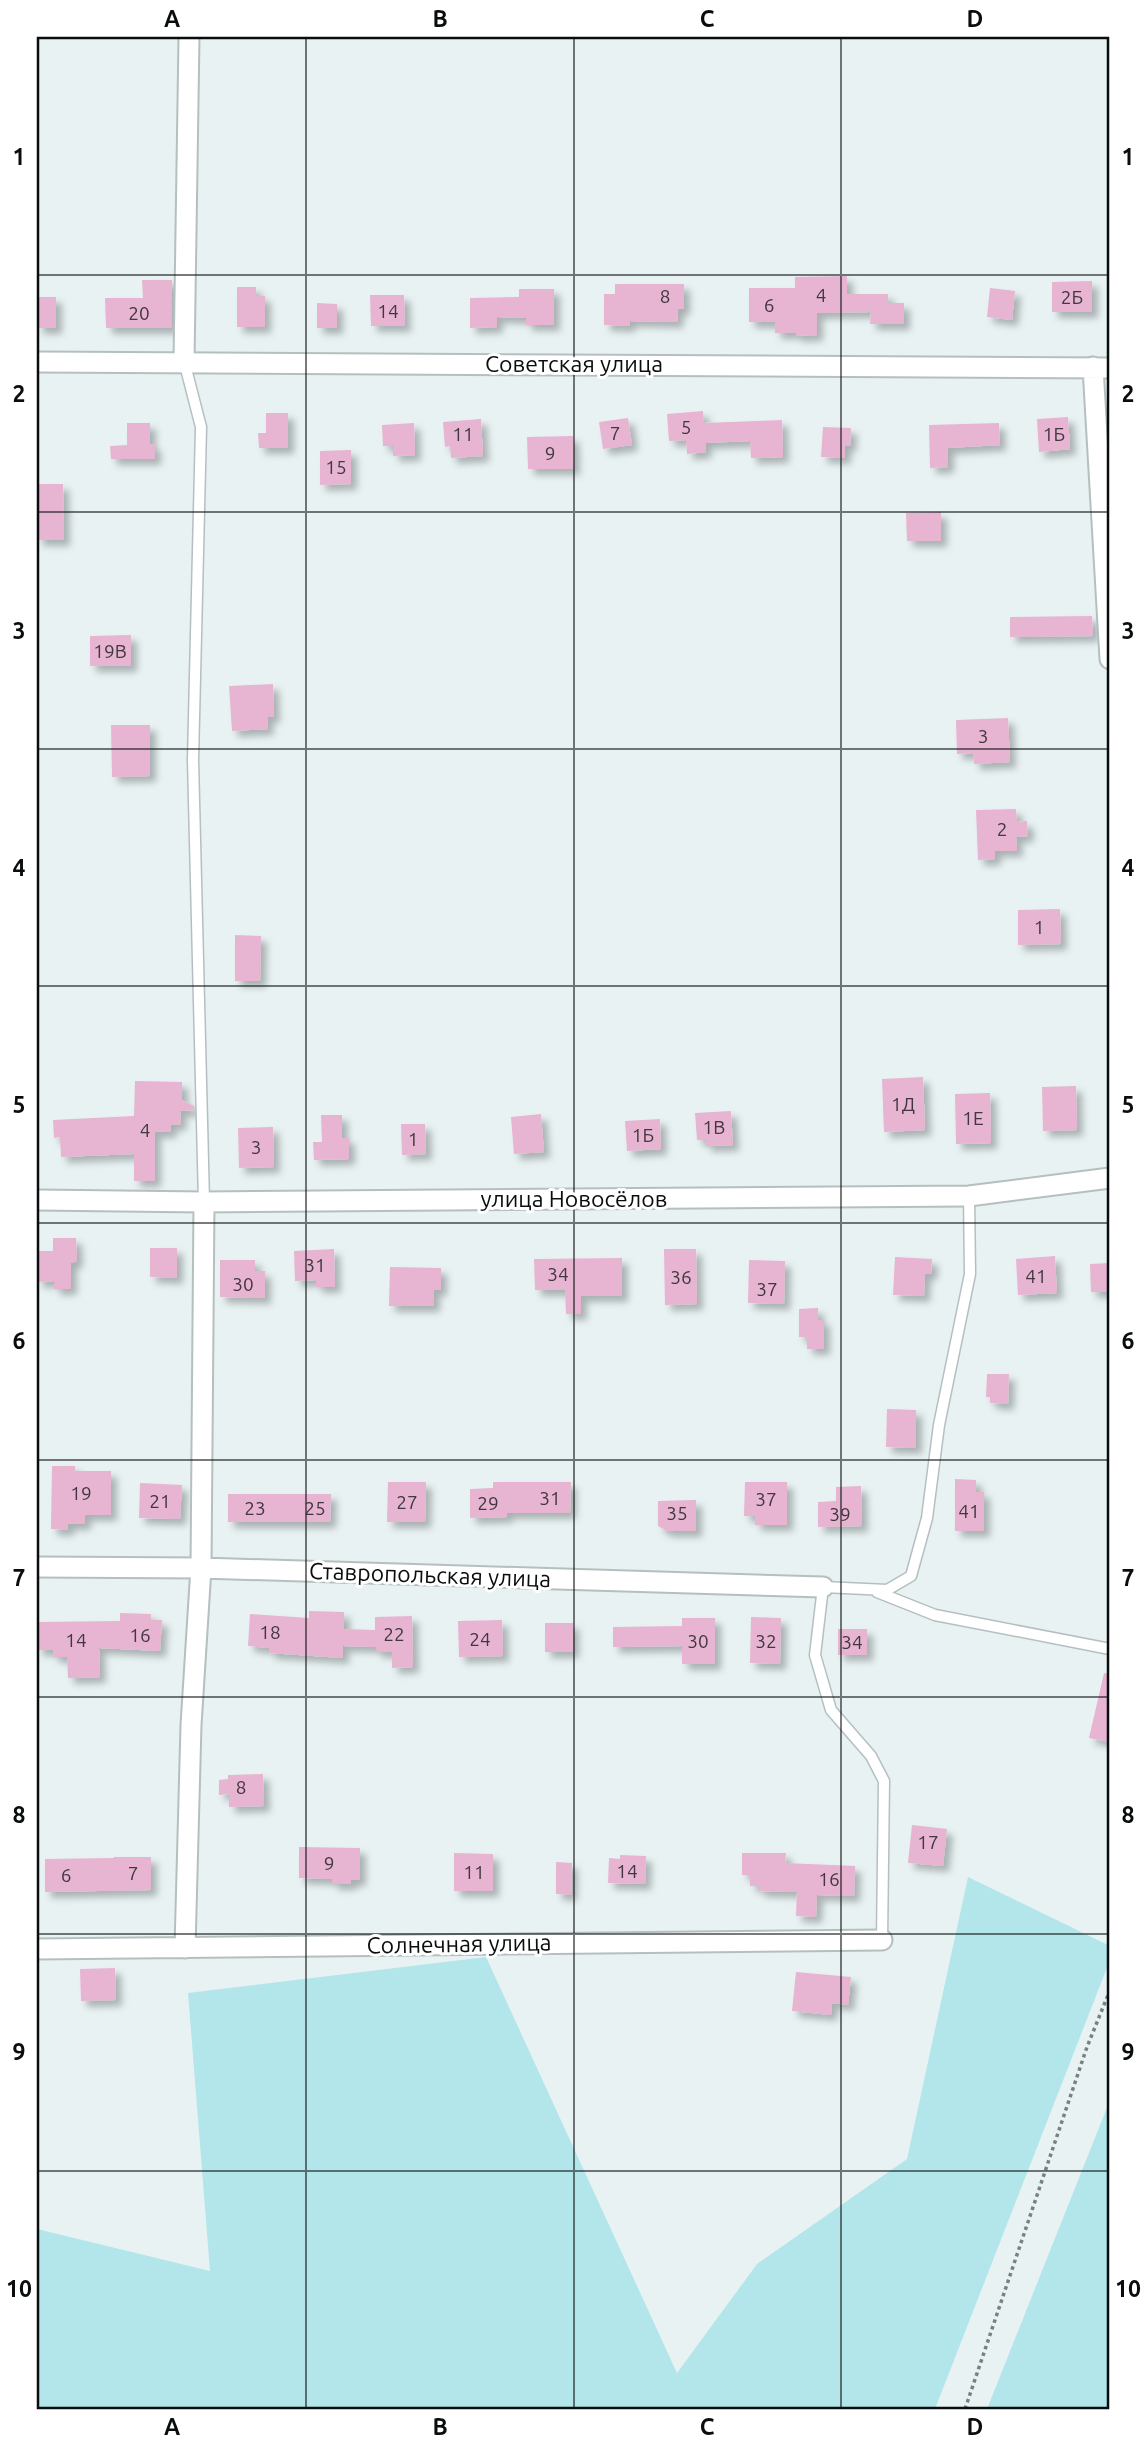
<svg xmlns="http://www.w3.org/2000/svg" width="1147" height="2446" font-family="Ubuntu,sans-serif">
	<defs>
		<filter id="shadow"><feDropShadow dx="6" dy="6" stdDeviation="3.5" flood-color="#0004"/></filter>
	</defs>
	<rect width="100%" height="100%" fill="#e8f2f3"/>
	<path fill="#b3e6ea" d="M968,1877L1110,1946V1960L935,2409H37V2229L210,2271L188,1993L486,1957L677,2373L757,2264L907,2159Z
		M1110,2100V2409H987Z"/>
	<path fill="#e7b4d2" filter="url(#shadow)" d="M847,276V294H888V303H904V324H870L871,312L817,313V335L796,336V333H775V322H749V288H795V277Z
		M142,280H172V328H106L105,298H143Z
		M1092,281V312H1052V282Z
		M615,284H684V309H678L677,322L630,321L629,326L604,325V294H615Z
		M237,287H256V296H265V327H237Z
		M990,288L1015,291L1012,320L987,317Z
		M519,289H554V325H526V318L497,317V327L470,328V298L519,297Z
		M370,295H404L405,326H371Z
		M37,297H56V328H37Z
		M317,303L337,304V328H317Z
		M703,411L704,423L782,420L783,457L751,458L750,441L705,443L706,452L687,454L686,440L669,441L667,414Z
		M266,413H288V448H259L258,433H266Z
		M1068,417L1070,449L1039,452L1037,419Z
		M628,418L632,445L603,449L599,422Z
		M481,419L483,456L451,458L450,446L445,447L443,422Z
		M127,423H150V445L155,444V459H111L110,446L127,445Z
		M414,423L415,455L393,456V446H383L382,425Z
		M999,423L1000,445L948,448V467L930,468L929,425Z
		M823,427L851,428L850,446H845V458L821,457Z
		M573,436L574,469H528L527,437Z
		M351,450V484L320,485V451Z
		M37,484H63L64,540H37Z
		M941,512V541H907L906,513Z
		M1092,616L1093,636L1010,637V617Z
		M131,635V666H90V636Z
		M273,684L274,717H267L268,729L232,731L229,686Z
		M1008,718L1010,762L974,764L973,753L957,754L956,720Z
		M111,725H150V776L112,777Z
		M1016,809L1017,822L1027,821L1028,836L1016,837L1017,851H995V859L978,860L976,810Z
		M1060,909L1061,944L1018,945V910Z
		M235,935L261,936L260,981H235Z
		M923,1077L925,1130L884,1132L882,1079Z
		M135,1081L182,1082V1100L194,1106V1110L180,1111L181,1124L170,1125L171,1132H155V1181H134V1154L61,1157L60,1137L54,1138L53,1120L134,1116Z
		M1076,1086L1077,1130L1043,1131L1042,1087Z
		M990,1093L991,1143L956,1144L955,1094Z
		M731,1111L733,1145L706,1146V1140H697L695,1113Z
		M541,1114L544,1152L514,1154L511,1117Z
		M321,1115H342V1138H349V1159L314,1160L313,1142H322Z
		M660,1119L661,1149L627,1151L625,1121Z
		M401,1124H425L426,1154L402,1155Z
		M273,1127L274,1167L239,1168L238,1128Z
		M53,1238H76L77,1261L71,1263V1289H54V1281L37,1282V1251H53Z
		M150,1248H177V1278L150,1277Z
		M334,1249L335,1287H316V1280L295,1281L294,1251Z
		M664,1249H696L697,1304L665,1305Z
		M1055,1256L1057,1293L1018,1295L1016,1259Z
		M895,1257L932,1259L931,1274H925L924,1296L893,1295Z
		M622,1258V1296H581V1314H566L565,1290H535L534,1259Z
		M220,1260H255V1271H265V1298L220,1297Z
		M749,1260L785,1261L784,1304L748,1303Z
		M1110,1263V1292H1091L1090,1264Z
		M390,1267L441,1268V1290H434V1306H389Z
		M818,1308V1320H824V1349H807V1337H799V1309Z
		M987,1374H1009L1008,1404L990,1403V1397H986Z
		M887,1409L916,1410V1448L886,1447Z
		M52,1466H75V1471H111V1515H85V1524H68V1530L51,1529Z
		M955,1479L976,1480V1492H984V1531H955Z
		M388,1482H426L425,1522H387Z
		M493,1482H571L570,1513H507V1517L470,1518V1489L493,1488Z
		M745,1482H787V1525H755V1516H744Z
		M140,1483L182,1485L180,1519L139,1518Z
		M861,1486L862,1526L818,1527V1502L836,1501V1487Z
		M228,1494H331L330,1522H228Z
		M696,1500V1531H667L658,1526V1501Z
		M309,1611L344,1612V1629L375,1630V1617L412,1616L413,1667L392,1668V1652H376V1647L343,1646V1658L269,1653V1648L248,1646L250,1614L309,1618Z
		M120,1613L151,1614V1620H162L160,1651L99,1648L100,1677L68,1678L67,1657H53V1650H37V1622L120,1621Z
		M751,1617L781,1618L780,1664L750,1663Z
		M682,1618H715V1664H682V1646L613,1647V1627L682,1626Z
		M502,1620L503,1656L459,1657L458,1621Z
		M545,1623H573V1652H545Z
		M838,1629H867V1655H838Z
		M1104,1673L1110,1674V1742L1089,1738Z
		M263,1774L264,1806L229,1807V1794L219,1795V1780L228,1779V1775Z
		M912,1825L947,1829L943,1866L908,1863Z
		M299,1847L360,1848V1880H351V1884H332V1879L299,1878Z
		M454,1853L493,1854V1891H454Z
		M742,1853H786L785,1863L855,1866L854,1896L817,1895L816,1917L796,1916L797,1892L759,1891V1886H750V1875H742Z
		M620,1855L646,1856L645,1884L608,1883L609,1858L620,1859Z
		M114,1857H151V1890L45,1892V1859L114,1858Z
		M556,1862L572,1863L571,1895L556,1894Z
		M115,1968L116,2000L81,2001L80,1969Z
		M796,1972L851,1977L848,2005L832,2003L831,2015L792,2011Z"/>
	<g fill="none" stroke-linecap="round" stroke-linejoin="round">
		<g stroke="#b5bfbf" stroke-width="13">
			<path id="service" d="M184,361L201,427L193,760L204,1202
				M877,1592L935,1615L1110,1649
				M882,1940L884,1781L871,1756L831,1710L815,1655L823,1587L887,1590L911,1576L927,1518L939,1425L970,1274L969,1196"/>
		</g>
		<g stroke="#b5bfbf" stroke-width="23">
			<path id="minor" d="M184,361L189,37
				M37,362L1110,368
				M1093,367L1110,659
				M37,1200L204,1202L969,1196L1110,1178
				M37,1567L201,1568L823,1587
				M185,1948L191,1725L201,1568L204,1202
				M37,1949L882,1940"/>
		</g>
		<path stroke="#798080" stroke-width="3.5" stroke-dasharray="3.5 3.5" stroke-linecap="butt" d="M965,2409L1087,2047L1110,1990"/>
		<use href="#service" stroke="#fff" stroke-width="10"/>
		<use href="#minor" stroke="#fff" stroke-width="19"/>
	</g>
	<path fill="none" stroke="#0a0d0d" stroke-width="2" stroke-opacity="0.55" d="M306,37V2409M574,37V2409M841,37V2409M37,275H1110M37,512H1110M37,749H1110M37,986H1110M37,1223H1110M37,1460H1110M37,1697H1110M37,1934H1110M37,2171H1110"/>
	<g text-anchor="middle" stroke-width="6" stroke-linejoin="round" paint-order="stroke">
		<g font-size="19" fill="#41373e">
			<text x="821" y="302">4</text>
			<text x="665" y="303">8</text>
			<text x="1072" y="304">2Б</text>
			<text x="769" y="312">6</text>
			<text x="388" y="318">14</text>
			<text x="139" y="320">20</text>
			<text x="686" y="434">5</text>
			<text x="615" y="440">7</text>
			<text x="463" y="441">11</text>
			<text x="1054" y="441">1Б</text>
			<text x="550" y="460">9</text>
			<text x="336" y="474">15</text>
			<text x="110" y="658">19В</text>
			<text x="983" y="743">3</text>
			<text x="1002" y="836">2</text>
			<text x="1039" y="934">1</text>
			<text x="903" y="1111">1Д</text>
			<text x="973" y="1125">1Е</text>
			<text x="714" y="1134">1В</text>
			<text x="145" y="1137">4</text>
			<text x="643" y="1142">1Б</text>
			<text x="413" y="1146">1</text>
			<text x="256" y="1154">3</text>
			<text x="315" y="1272">31</text>
			<text x="558" y="1281">34</text>
			<text x="1036" y="1283">41</text>
			<text x="681" y="1284">36</text>
			<text x="243" y="1291">30</text>
			<text x="767" y="1296">37</text>
			<text x="81" y="1500">19</text>
			<text x="550" y="1505">31</text>
			<text x="766" y="1506">37</text>
			<text x="160" y="1508">21</text>
			<text x="407" y="1509">27</text>
			<text x="488" y="1510">29</text>
			<text x="255" y="1515">23</text>
			<text x="315" y="1515">25</text>
			<text x="969" y="1518">41</text>
			<text x="677" y="1520">35</text>
			<text x="840" y="1521">39</text>
			<text x="270" y="1639">18</text>
			<text x="394" y="1641">22</text>
			<text x="140" y="1642">16</text>
			<text x="480" y="1646">24</text>
			<text x="76" y="1647">14</text>
			<text x="698" y="1648">30</text>
			<text x="766" y="1648">32</text>
			<text x="852" y="1649">34</text>
			<text x="241" y="1794">8</text>
			<text x="928" y="1849">17</text>
			<text x="329" y="1870">9</text>
			<text x="627" y="1878">14</text>
			<text x="474" y="1879">11</text>
			<text x="133" y="1880">7</text>
			<text x="66" y="1882">6</text>
			<text x="829" y="1886">16</text>
		</g>
		<g font-size="23" fill="#0a0d0d" stroke="#fff">
			<text x="574" y="372">Советская улица</text>
			<text x="574" y="1207">улица Новосёлов</text>
			<text transform="translate(430 1575) rotate(2)" y="8">Ставропольская улица</text>
			<text transform="translate(459 1944) rotate(-1)" y="8">Солнечная улица</text>
		</g>
	</g>
	<rect width="1147" height="2446" fill="none" stroke="#ffffff" stroke-width="77"/>
	<rect x="38" y="38" width="1070" height="2370" fill="none" stroke="#0a0d0d" stroke-width="2.5"/>
	<g font-size="23" text-anchor="middle" font-weight="bold" fill="#0a0d0d">
		<text x="172" y="27">A</text>
		<text x="440" y="27">B</text>
		<text x="707" y="27">C</text>
		<text x="975" y="27">D</text>
		<text x="19" y="165">1</text>
		<text x="1128" y="165">1</text>
		<text x="19" y="402">2</text>
		<text x="1128" y="402">2</text>
		<text x="19" y="639">3</text>
		<text x="1128" y="639">3</text>
		<text x="19" y="876">4</text>
		<text x="1128" y="876">4</text>
		<text x="19" y="1113">5</text>
		<text x="1128" y="1113">5</text>
		<text x="19" y="1349">6</text>
		<text x="1128" y="1349">6</text>
		<text x="19" y="1586">7</text>
		<text x="1128" y="1586">7</text>
		<text x="19" y="1823">8</text>
		<text x="1128" y="1823">8</text>
		<text x="19" y="2060">9</text>
		<text x="1128" y="2060">9</text>
		<text x="19" y="2297">10</text>
		<text x="1128" y="2297">10</text>
		<text x="172" y="2435">A</text>
		<text x="440" y="2435">B</text>
		<text x="707" y="2435">C</text>
		<text x="975" y="2435">D</text>
	</g>
</svg>
